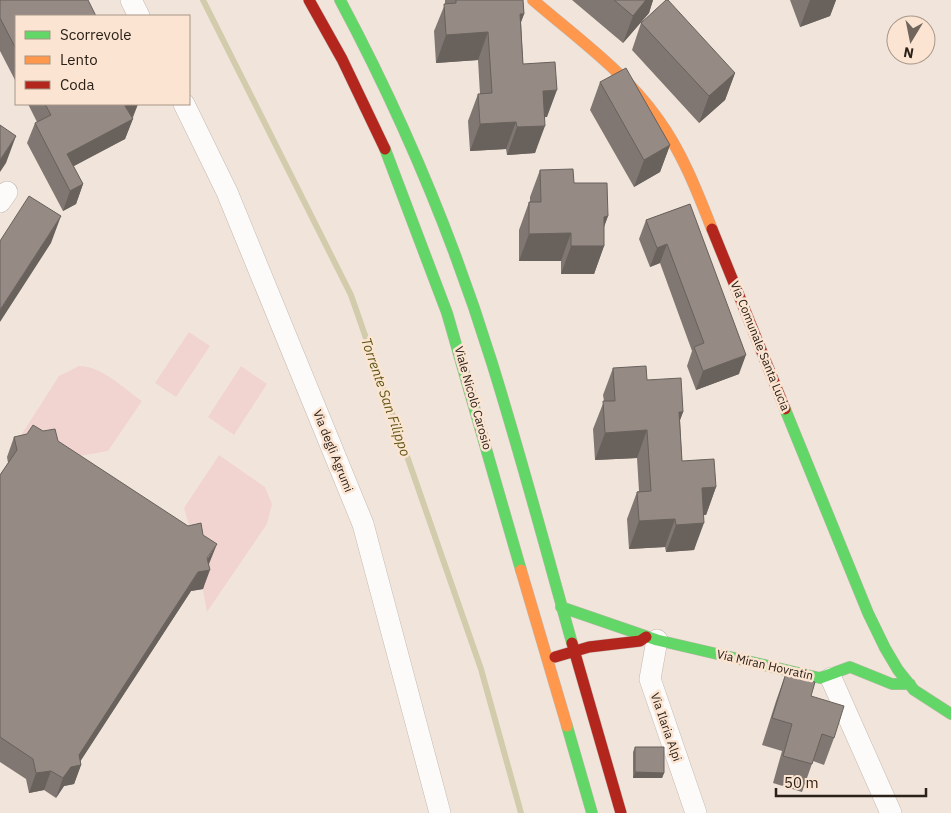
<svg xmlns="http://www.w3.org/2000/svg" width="951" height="813" font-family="'IBM Plex Sans',sans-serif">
	<rect width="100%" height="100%" fill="#f1e5db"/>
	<path fill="#f1d4cf" d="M189,332L210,346L176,397L155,383Z
		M79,366C102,366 123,388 142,401L108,451L51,461L7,457L59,376Z
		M241,366L267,384L234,435L208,417Z
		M219,455L265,487L272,504L267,524L207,612L194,542L184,508Z"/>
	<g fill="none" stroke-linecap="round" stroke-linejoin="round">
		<path stroke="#d2ccad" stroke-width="6" d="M203,0L351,295L481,669L521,813"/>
		<g stroke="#c3b9b0" stroke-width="22">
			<path id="street" d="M131,0L139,16
				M184,104L227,192L363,524L440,813
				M0,202L7,192
				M657,640L650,679L696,813
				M831,678L891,813"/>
		</g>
		<g stroke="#c3b9b0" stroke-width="12">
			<path id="fast" d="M340,0C402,116 453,237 492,363C521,456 546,550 572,643
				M385,149L447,313L521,570
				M785,409L868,613L885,648L898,670L914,690L951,714
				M561,607L657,640L820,678L850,667L892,684H910
				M567,726L592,813"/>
		</g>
		<g stroke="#c3b9b0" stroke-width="12">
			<path id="slow" d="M533,0C576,37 625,72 658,119C682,152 697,191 712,229
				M521,570L567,726"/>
		</g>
		<g stroke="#c3b9b0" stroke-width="12">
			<path id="jam" d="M309,0L342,59L385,149
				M712,229L785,409
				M572,643L621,813
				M555,657L589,647L640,641L646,637"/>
		</g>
		<use href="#street" stroke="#fdfbfa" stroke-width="21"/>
		<use href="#fast" stroke="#63d668" stroke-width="11"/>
		<use href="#slow" stroke="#ff974d" stroke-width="11"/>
		<use href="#jam" stroke="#b3261e" stroke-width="11"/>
	</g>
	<path fill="#807772" d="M0,0L16,16V82L0,51Z
		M445,0H523L524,14L521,22L523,64L547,117H545L535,153L507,155L506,149L470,151L468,121L478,94H480L478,60L436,63L434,31L445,4Z
		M572,0H653L649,13L623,43Z
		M790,0H836L830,16L800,27Z
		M641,23L735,73L725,100L699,123L632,50Z
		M600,82L670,145L660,172L634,187L590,110Z
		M28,104H138L125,139L73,166L83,184L76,204L63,211L27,143L35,123L37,122Z
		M540,170L574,183L608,216L604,226V246L594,274H561V261H519V230L529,202H530V197Z
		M690,204L739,374L696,390L687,366L692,351L660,263L650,267L639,239L646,220Z
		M613,368L647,380L683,412L680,420L682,461L716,487L706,515H704L694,550L666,552L665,547L629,549L627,519L637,492L639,491L637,458L595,460L593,429L604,401L603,395Z
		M14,437L58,441L209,564L203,589L191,591L80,761L81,765L74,784L64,786L56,798L44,790L29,793L26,779L0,762V475L8,463L7,457Z
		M786,673L811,696L834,738L824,765L813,761L802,792L773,783L782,751L762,745L776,701Z
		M635,747L664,773L662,778H633V752Z"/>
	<path fill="#68615c" d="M646,0H653L649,13L623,43L633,16Z
		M810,0H836L830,16L800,27Z
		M520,14H524L514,41Z
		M488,32L478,60L436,63L446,35Z
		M735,73L725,100L699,123L709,96Z
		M557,90L547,117L533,118L543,91Z
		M129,104H138L132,118L125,106Z
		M133,119L125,139L61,173L67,154Z
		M516,122L506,149L470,151L480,124Z
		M545,126L535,153L507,155L517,127Z
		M16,136L6,163L0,172V160Z
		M670,145L660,172L634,187L644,160Z
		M83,184L76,204L63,211L70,191Z
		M61,216L51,243L0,322V310Z
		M608,216L598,244L604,217Z
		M571,233L561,261H519L529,234Z
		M667,244L660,263L650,267L657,248Z
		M571,246H604L594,274H561Z
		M746,355L739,374L696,390L703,371Z
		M679,412H683L673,439Z
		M647,430L637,458L595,460L605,433Z
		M716,487L706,515H692L702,488Z
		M675,519L665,547L629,549L639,521Z
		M704,523L694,550L666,552L676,525Z
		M217,544L209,564L205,571L210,570L203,589L191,591L78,765H81L74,784L64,786L56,798L63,778Z
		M51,771L44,790L29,793L36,773Z
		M635,772L664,773L662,778H633Z"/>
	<path fill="#958a84" stroke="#68615c" d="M0,0H88L96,16H16V49L0,18Z
		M456,0H523L524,14H520L523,64L555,62L557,90L543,91L545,126L517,127L516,122L480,124L478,94L492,93L488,32L446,35L444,4L456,3Z
		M614,0H646L633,16Z
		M666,0H668L735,73L709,96L641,23Z
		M626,68L670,145L644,160L600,82Z
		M45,104H129L125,106L133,119L67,154L83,184L70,191L35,123L51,115Z
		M0,125L16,136L0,160Z
		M573,169L574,183H607L608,216L604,217V246H571V233L529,234V202H541L540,170Z
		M29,196L61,216L0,310V241Z
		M690,204L746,355L703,371L694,347L704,343L667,244L657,248L646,220Z
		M646,366L647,380L681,378L683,412H679L682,461L714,459L716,487L702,488L704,523L676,525L675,519L639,521L637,492L651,491L647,430L605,433L603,401H615L613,368Z
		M33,425L43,431L55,429L58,441L188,526L201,523L203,535L217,544L207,558L210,570L198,572L79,755L81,765L71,767L63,778L51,771L36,773L33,759L0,737V475L17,450L14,437L27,434Z
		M786,673L815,682L811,696L844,706L834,738L822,734L812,764L783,756L792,724L772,718Z
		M635,747H664V773L635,772Z"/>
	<g text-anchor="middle" stroke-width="5" stroke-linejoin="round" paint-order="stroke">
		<g font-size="12" fill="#2b2118" stroke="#fbe4d1">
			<text transform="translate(760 346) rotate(68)" y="4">Via Comunale Santa Lucia</text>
			<text transform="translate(473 398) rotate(74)" y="4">Viale Nicolò Carosio</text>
			<text transform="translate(333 451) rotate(68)" y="4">Via degli Agrumi</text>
			<text transform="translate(765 665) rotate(13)" y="4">Via Miran Hovratin</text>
			<text transform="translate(666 727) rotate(71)" y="4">Via Ilaria Alpi</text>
		</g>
		<g font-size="14" font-style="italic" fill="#5e5816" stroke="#fbe4d1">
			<text transform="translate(386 397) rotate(71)" y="5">Torrente San Filippo</text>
		</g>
	</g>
	<rect x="15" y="15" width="175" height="90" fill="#fbe4d1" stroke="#a89687"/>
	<rect x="25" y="31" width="25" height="8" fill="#63d668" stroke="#a89687"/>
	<text x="60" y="40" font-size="15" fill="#2b2118">Scorrevole</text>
	<rect x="25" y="56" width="25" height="8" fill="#ff974d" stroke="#a89687"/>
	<text x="60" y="65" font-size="15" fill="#2b2118">Lento</text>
	<rect x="25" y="81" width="25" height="8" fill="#b3261e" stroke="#a89687"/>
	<text x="60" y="90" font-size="15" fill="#2b2118">Coda</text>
	<g transform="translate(911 40) rotate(190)"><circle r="24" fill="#fbe4d1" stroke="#a89687"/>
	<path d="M0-4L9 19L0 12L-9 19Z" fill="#70665c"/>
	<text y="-8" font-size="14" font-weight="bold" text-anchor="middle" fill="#2b2118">N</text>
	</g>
	<path d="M776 788v8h150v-8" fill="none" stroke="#2b2118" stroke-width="2.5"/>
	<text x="784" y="788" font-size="15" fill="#2b2118" stroke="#fbe4d1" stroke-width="4" paint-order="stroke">50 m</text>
</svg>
